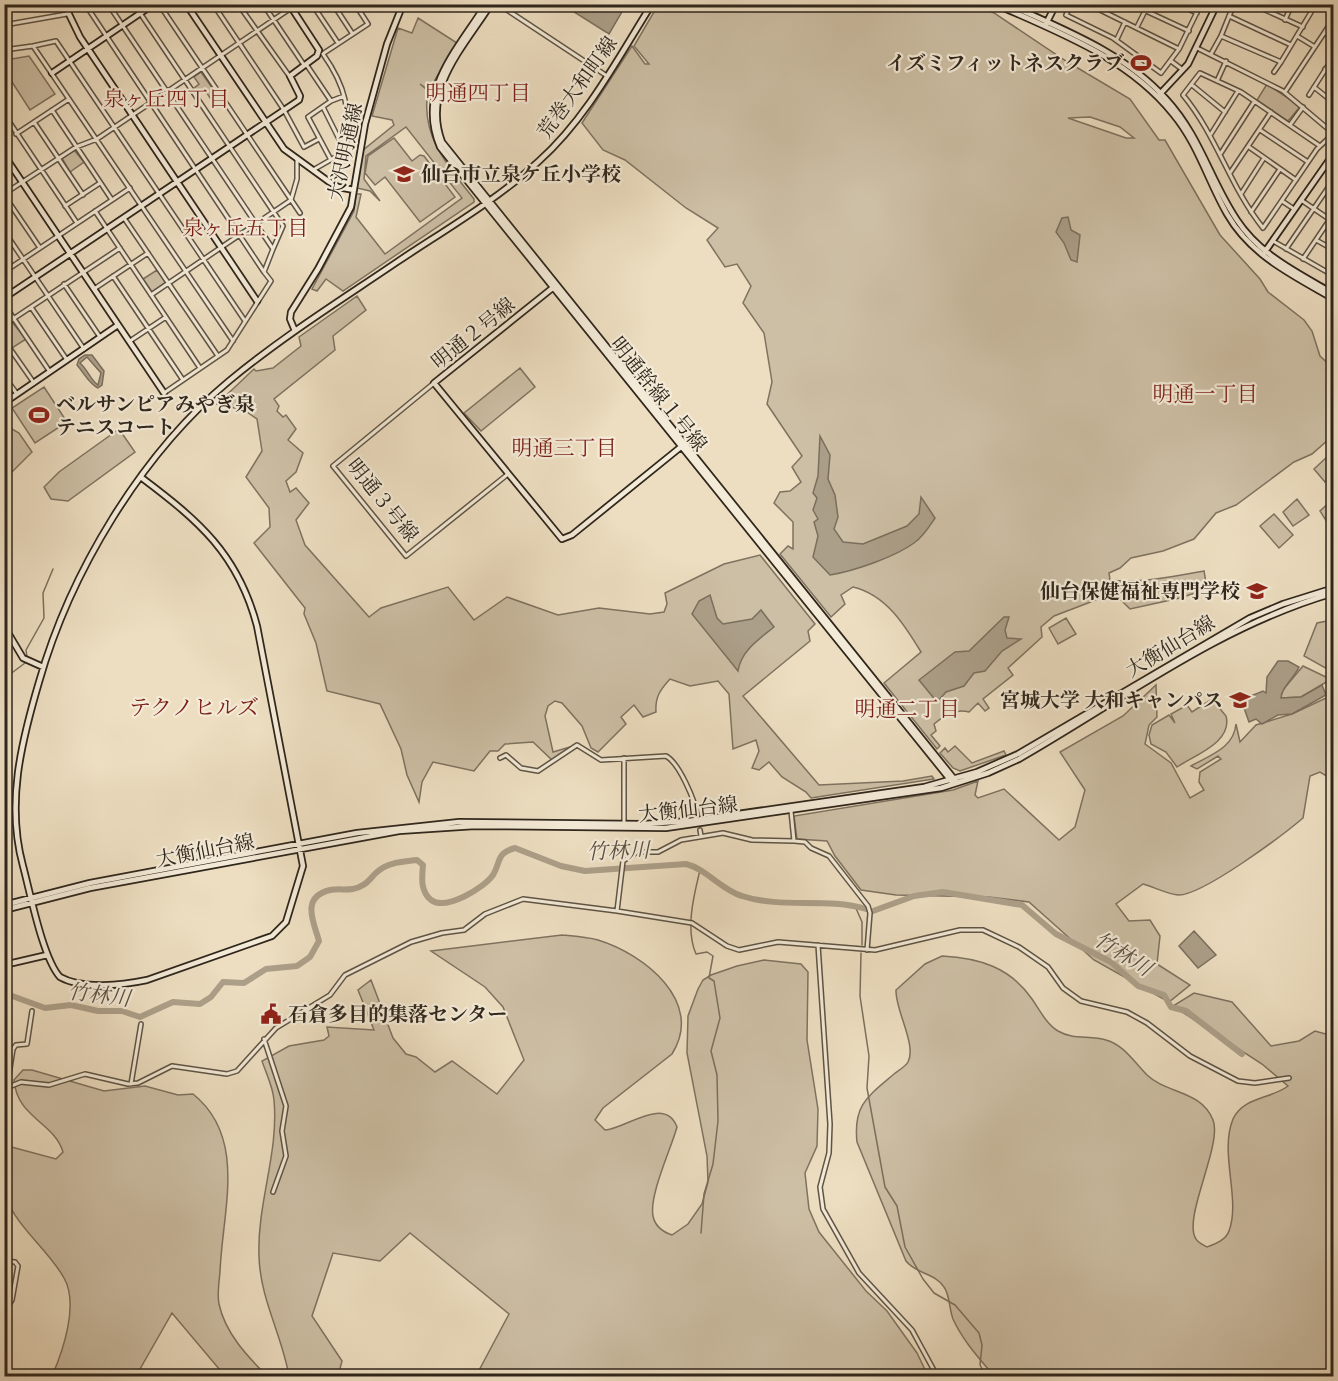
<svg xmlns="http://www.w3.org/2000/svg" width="1338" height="1381" font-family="'IM FELL French Canon','Noto Serif JP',serif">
	<rect width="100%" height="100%" fill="#eddec1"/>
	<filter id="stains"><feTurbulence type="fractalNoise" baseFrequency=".00333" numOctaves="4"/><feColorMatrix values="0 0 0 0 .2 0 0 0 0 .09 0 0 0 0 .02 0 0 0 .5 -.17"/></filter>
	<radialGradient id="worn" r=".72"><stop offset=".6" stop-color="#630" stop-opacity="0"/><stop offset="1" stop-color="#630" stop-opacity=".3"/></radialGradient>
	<path fill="#cdbfa5" stroke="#7e7260" stroke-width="1.5" fill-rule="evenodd" d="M904,4L928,10L922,5H978L994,13L1066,61L1130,99L1159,140H1165L1220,235L1260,279L1268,292L1304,320L1312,331L1320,356L1333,368V423L1329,439L1312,454L1294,462L1236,505L1216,513L1194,539L1163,551L1131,558L1120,568L1109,573L1110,580C1138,584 1177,576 1204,571L1207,589L1180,598L1130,609L1114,593L1054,616L1041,627L1042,637L1008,668L1013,675L983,699L989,708L985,711L978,703L969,712C956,708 943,716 934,724L936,731L931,735L940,746L937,749L884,683L921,652C904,624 886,595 853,587L841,595L845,604L831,617L780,554L788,546L793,549V522L774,503L780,492L790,491L801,482L792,467L802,456L767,404L772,382L764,333L743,303L751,286L737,264L725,267L707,240L718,228L686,208L625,160L603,150L582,123L632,46L645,64H649L634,46L658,5ZM1090,117L1120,127L1134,138H1126L1068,118Z
		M418,18L457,43L429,90L420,84L428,91C420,136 448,166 474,199V202L343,291L326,279L317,291L312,289L354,211L356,194H361L356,217L385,254L462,198L406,127L366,156L364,179L380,201L370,191L357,188L362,151L394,125L392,120L372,116L398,28L412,33Z
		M29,56L55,94L30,110L5,71L6,60Z
		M201,72L218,96L212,101L205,90L197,95L193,89L199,84L194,77Z
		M1267,84L1298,105L1299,108L1288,121L1257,100Z
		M394,138L412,161L420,155L424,156L455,197L420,222L385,177L375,185L365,173L368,156Z
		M74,150L84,162L70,172L62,158Z
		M157,270L166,282L152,292L143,279Z
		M357,296L366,310L333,336L335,350L274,399L279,406L277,411L283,417L286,415L296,429L288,440L303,453L296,472L286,481L290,492L296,488L309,503L296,520L305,545L369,617L381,608L448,587L474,620L507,597L558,615L599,608L650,614L664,612L667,604L665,593L724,564L760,555L815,624L808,631L810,641L743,696L819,785L903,781L932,776L934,779L811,798L806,792L782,777L769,762L759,770L752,768L759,751L756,740L733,749L729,694L718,681L690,686L670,679C660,690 655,697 656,712L643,717L634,705L621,717L626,724L598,752L591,748L582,726L562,703L555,701L548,706L545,716L553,752L570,747L552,760L533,742L505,744L498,751H490L474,771L433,762L422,782L419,802L407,775L401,749L380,704L327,691L316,643L304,614L305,608L254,543L270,527L269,508L246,477L262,451L257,419L244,410L217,404L254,369L256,371L273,368L301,346L299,337Z
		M12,322L26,339L12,348L5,337L4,327Z
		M520,368L535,387L481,431L464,413Z
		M44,387L67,422L35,443L12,408Z
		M5,425L19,433L32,452L5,479Z
		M119,429L135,452L68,501L51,499L44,487L59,472Z
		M1329,455L1333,460V477L1325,482L1314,469Z
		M1297,499L1309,515L1293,526L1283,512Z
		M1333,499L1334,530H1332L1320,511Z
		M1274,514L1293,535L1279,548L1260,526Z
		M1066,618L1076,634L1058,644L1049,628Z
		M1333,620V661L1329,670L1304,656L1317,623Z
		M1303,666L1328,678V681L1301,697L1281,698L1282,691Z
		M1156,685L1157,717L1149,725L1145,744L1171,763L1190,798L1204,790L1199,782L1200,772L1221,759L1218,756L1197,769L1191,766C1210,755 1234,748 1236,724L1240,742L1256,725L1292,714L1326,698L1334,699L1333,780L1320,772L1310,776L1303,818C1283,835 1202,896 1178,895C1167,894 1154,887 1143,884L1116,904L1129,921L1150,920L1160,936L1157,964L1190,985L1169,1002L1094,960L1029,902L989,897L896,895L861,890L835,856L827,841L797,839L794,816L953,790L978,781L975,795L978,798L1004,789L1059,840L1075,827L1085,790L1060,752L1123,716Z
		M1212,699L1226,716C1233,742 1195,755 1177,767L1166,752L1151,744L1149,735L1152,725L1169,715L1175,723L1171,714L1187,705L1192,712Z
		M955,746L972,763L1004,751L1006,755L960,771L953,768L940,753L945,748L948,752Z
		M562,935C573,936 587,937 598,940C644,954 705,1002 672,1054L603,1108L595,1120L605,1130C625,1129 665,1095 677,1127C671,1149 649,1195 653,1216C655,1226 663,1232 672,1235L688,1224L702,1204L708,1182L707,1156L687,1053L688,1016L698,989L703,980L711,975L737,966L764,960L801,964L808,972L807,1040L818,1109L817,1146L805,1173L809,1209L819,1232L866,1291L887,1311L917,1353L928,1376H476L509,1314L410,1233L380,1261L333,1253L312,1316L342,1361L338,1376H289C282,1335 260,1299 259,1256C257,1203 279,1153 274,1100C273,1087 266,1073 262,1061L289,1046L324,1040L329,1036L327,1027L374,1030L358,990L371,980L393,1038L406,1054L416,1057L435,1072L452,1061L497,1094L524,1060L503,1007L485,987L431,951Z
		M942,956C979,958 1010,967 1032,999C1039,1009 1047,1025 1058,1031C1073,1040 1090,1035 1106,1040C1124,1045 1134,1062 1147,1075C1167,1094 1201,1090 1213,1120C1223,1144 1182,1219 1196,1239C1198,1243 1204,1245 1207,1247C1215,1244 1226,1240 1229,1231C1241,1199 1219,1153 1233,1119C1243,1097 1271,1099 1288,1086L1262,1064L1173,1006L1194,993L1232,1002L1271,1046L1299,1041L1315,1031L1333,1036V1376H994C979,1358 963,1341 953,1319C949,1309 950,1295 944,1287C935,1273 916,1274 906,1261L857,1142C853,1105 868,1096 894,1074C898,1071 906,1066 908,1062C917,1045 895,1010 896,990L925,964Z
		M23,1070H32L104,1091L145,1086L178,1095L193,1094C248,1138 222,1212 220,1272C219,1282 217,1295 219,1304C225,1333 248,1357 267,1376H225L172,1313L136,1376H52C63,1351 79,1304 64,1278C48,1249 18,1229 5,1196C0,1182 5,1160 4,1145L56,1159L63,1152C54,1122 17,1118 14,1080Z"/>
	<path fill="#ac9f89" stroke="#7a6f5d" stroke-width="1.5" fill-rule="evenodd" d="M563,5H626L609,34Z
		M1068,217L1071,230L1080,235L1077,262L1071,260L1064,243L1056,232L1062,218Z
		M85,355H92L104,371L102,385L98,388C89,384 84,373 77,365L79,359ZM87,357L101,373L98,385C91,381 88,370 80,363Z
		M820,436L830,455L828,479L835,495L838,517L834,529L843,542L863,544L907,526L919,514L921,497L935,518C929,527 923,537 914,543C895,557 854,571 830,575L813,557L818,536L814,522L818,519L813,510L817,498L813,493L818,476Z
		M710,595L717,618L723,624L752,619L761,610L774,627C758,640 741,651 738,671L692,614L699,601Z
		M1004,617H1009L1005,630L1007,638L1021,639L1002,651L985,671L974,673L964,686L946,692L937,702L919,680L955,652L969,651Z
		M1278,661H1288L1299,667C1294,678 1281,688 1281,698L1301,697L1322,685L1326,695L1292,714L1278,715L1262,724L1256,719L1249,722L1243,705L1248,697L1263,691L1266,693L1267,677Z
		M1194,931L1216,955L1198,968L1179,946Z"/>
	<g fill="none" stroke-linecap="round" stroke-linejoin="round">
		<path stroke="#7a6f5d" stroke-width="1.5" d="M27,657L26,650L44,618L43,593L53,569
			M4,683L9,675L25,663
			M700,870C694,895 685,929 696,954L707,952L713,956L709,978L714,981L720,1018L711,1051L717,1075L718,1121L713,1164L704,1194L701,1233
			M855,906L862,922V945
			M861,953L860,996L869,1056L867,1088L885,1187L897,1206L905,1247L923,1279L934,1293L955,1305L979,1333L982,1345L980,1365L986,1376"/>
		<path stroke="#ac9f89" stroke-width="6" d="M873,911L914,896L943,892L1022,905L1056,934L1111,962L1138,986L1164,995L1171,1007L1186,1011L1242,1054
			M4,993L45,1008L71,1005L98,1011H122L140,1017L173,1002L200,1004L211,997L223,982L244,983L266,969L297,966L310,957L319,941C314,923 300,897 330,890C341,888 353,892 363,885C369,882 372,876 377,872C388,862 402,862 417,860L423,865C422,877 420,891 431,900C446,911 484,888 493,875C501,862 496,853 515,848L561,866L585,871L686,864C707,869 721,890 742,896C782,909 826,897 866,909"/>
		<g stroke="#5e5445" stroke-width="6">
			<path id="street" d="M85,4L264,272
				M108,4L273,249L264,272L271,281L227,350L164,393
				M134,4L283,226L273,249
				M159,4L300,213
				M213,4L284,110L304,147L319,139
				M238,4L290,77
				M263,4L304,65
				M312,4L338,43
				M333,4L352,33
				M498,4L607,76
				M1071,4L1066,15L1113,38L1161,73L1179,49L1201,4
				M1088,4L1179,49
				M1131,4L1189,31
				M1177,4L1197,13
				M1234,4L1221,36L1281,62L1316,4
				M1252,4L1303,27
				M1229,16L1291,45
				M1285,20L1292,4
				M4,25L67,14
				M1137,27L1145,11
				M1325,33L1334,38
				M1297,36L1315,47
				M1117,39L1125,22
				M4,40L11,49L33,46L233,341
				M33,46L56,41L245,321
				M1197,48L1283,91L1334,134
				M324,53L368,24L355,4
				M1211,54L1221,36
				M1171,61L1183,70
				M306,64L331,101
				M1325,69L1334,76
				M1274,72L1281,62
				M1217,81L1226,61
				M1192,85L1225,112
				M1314,87L1334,103
				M1285,92L1334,18
				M1309,95L1334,56
				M323,107L339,139L347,140
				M52,110L112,200
				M6,117L77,223
				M34,122L83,195
				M1290,125L1303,107
				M1260,130L1308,162
				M16,134L69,99
				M1211,134L1238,91
				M1320,146L1241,92L1200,73L1183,95C1217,136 1230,187 1263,228L1317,149L1334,133
				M1249,147L1296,180
				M1221,153L1254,102
				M331,160L308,117L331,101L344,96
				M313,170L346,151C350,110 347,88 323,54
				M1230,173L1271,112
				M4,194L76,147L97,139L297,4
				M1241,194L1264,158
				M4,195L40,248
				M1301,200L1329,219
				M1282,201L1294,209
				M65,206L100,183
				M95,211L200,368
				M1251,212L1280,169
				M124,218L218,356
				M4,231L84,349
				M1316,240L1334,250
				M1273,241L1334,276
				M1286,249L1334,179
				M1303,259L1334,213
				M4,272L130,188
				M113,276L183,380
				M64,284L100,337
				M94,289L148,253
				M151,295L291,200L297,179V159
				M4,304L50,372
				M31,307L67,360
				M4,325L120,248
				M4,340L34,383
				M130,341L166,317
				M4,376L17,394
				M434,383L333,466L406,556L508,474
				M500,758L506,755L521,768L538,771L577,745L601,760L666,756C679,763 695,800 697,815
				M624,824V758
				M700,830L701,836
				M794,841L805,842L811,848L829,856L868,906L870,913L867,950
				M617,911L692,923L727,946L739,950L778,942L875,950L960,930H983L1019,947L1048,967L1063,988L1081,1001L1127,1012L1147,1023L1190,1056L1238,1081L1255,1083L1289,1078
				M818,945L830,1124L829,1153L820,1187L823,1209L859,1273L912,1330L937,1376
				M264,1039L286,1106L282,1131L286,1156L273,1192
				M131,1084L141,1024
				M7,1087L13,1049L16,1045L27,1044L32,1011
				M4,1089L21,1082L49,1085L85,1074L128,1084L138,1083L172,1066L227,1074L237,1071L276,1028L330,995L345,975L411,942L442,933L464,930L485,914L523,899L617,911L623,861L637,852H658L681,840L723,833L752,840L794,841L791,811
				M4,1141V1159
				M4,1261L15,1262L18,1266L12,1300L4,1313"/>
		</g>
		<g stroke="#2f261c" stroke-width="8">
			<path id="secondary" d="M64,4L80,37L257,301
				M186,4L284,149L328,181L338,187L354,190
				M486,4C457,51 416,90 440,147L952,782
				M491,4C463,48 422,89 442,142L955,780
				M995,4C1060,33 1128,58 1173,114C1198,144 1208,181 1227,214C1251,256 1294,276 1334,299
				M1008,4C1064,30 1124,52 1166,99C1201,137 1210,180 1237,220C1260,255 1298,273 1334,294
				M1046,24L1056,4
				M52,73L154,4
				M1159,95L1188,64L1217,4
				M4,118L6,117
				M4,155L164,393
				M1264,253L1334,153
				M555,286L434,383L562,539L572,535L682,446
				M4,298L299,100L300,96L290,76L317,56L319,50L289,4
				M295,331L290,319L291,312L318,269L351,207L365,124L387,44L403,4
				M4,403L118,325
				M142,478C199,521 238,554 257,626L303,866L286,922L272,936L147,980C123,985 83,990 60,977C43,959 30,892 23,866C6,804 21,743 39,682C70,573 141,454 229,381C282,337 341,300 397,262C445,230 497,200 539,161C587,118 618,58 652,4
				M4,626L23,658L43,667
				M4,905L90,883L357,833L459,822L643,824L689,821L924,787L977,772L1018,754L1250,618L1283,604L1334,588
				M4,910L90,888L399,831L475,826L666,828L941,788L988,773L1019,759C1122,700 1219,626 1334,593
				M4,965L47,955"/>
		</g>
		<use href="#street" stroke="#f3ead7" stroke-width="3"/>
		<use href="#secondary" stroke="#f3ead7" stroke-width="4.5"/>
	</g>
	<defs>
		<g id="stadium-bare" transform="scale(1.62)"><path d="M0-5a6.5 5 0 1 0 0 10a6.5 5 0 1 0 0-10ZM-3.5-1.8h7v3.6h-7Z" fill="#8f2418" stroke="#f3ead7" stroke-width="2.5" paint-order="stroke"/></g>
		<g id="school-bare" transform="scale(1.62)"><path d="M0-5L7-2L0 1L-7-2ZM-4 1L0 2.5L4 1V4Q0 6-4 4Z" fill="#8f2418" stroke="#f3ead7" stroke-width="2.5" paint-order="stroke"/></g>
		<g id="university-bare" transform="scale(1.62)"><path d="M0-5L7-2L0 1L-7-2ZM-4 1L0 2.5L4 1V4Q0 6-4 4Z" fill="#8f2418" stroke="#f3ead7" stroke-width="2.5" paint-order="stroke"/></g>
		<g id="civic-bare" transform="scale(1.62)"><path d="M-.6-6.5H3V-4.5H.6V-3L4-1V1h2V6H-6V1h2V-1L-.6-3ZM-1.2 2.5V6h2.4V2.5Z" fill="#8f2418" stroke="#f3ead7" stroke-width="2.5" paint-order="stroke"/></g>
	</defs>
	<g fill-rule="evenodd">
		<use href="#stadium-bare" x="1141" y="63"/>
		<use href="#school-bare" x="404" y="174"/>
		<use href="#stadium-bare" x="39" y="415"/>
		<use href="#university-bare" x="1257" y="591"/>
		<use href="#university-bare" x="1240" y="700"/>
		<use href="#civic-bare" x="271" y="1014"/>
	</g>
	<g text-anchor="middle" stroke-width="4.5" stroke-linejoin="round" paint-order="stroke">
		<g font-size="20" font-weight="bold" fill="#2f261c" stroke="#f3ead7" text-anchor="end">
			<text x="1124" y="70">イズミフィットネスクラブ</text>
			<text x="421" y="181" text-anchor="start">仙台市立泉ケ丘小学校</text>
			<text x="56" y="411" text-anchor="start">ベルサンピアみやぎ泉<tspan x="56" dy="23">テニスコート</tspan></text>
			<text x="1240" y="598">仙台保健福祉専門学校</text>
			<text x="1223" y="707">宮城大学 大和キャンパス</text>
			<text x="288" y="1021" text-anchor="start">石倉多目的集落センター</text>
		</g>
		<g font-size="20" fill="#2f261c" stroke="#f3ead7">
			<text transform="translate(577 87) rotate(-54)" y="7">荒巻大和町線</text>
			<text transform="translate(345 152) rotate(-78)" y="7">大沢明通線</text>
			<text transform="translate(473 333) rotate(-39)" y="7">明通２号線</text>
			<text transform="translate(659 394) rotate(51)" y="7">明通幹線１号線</text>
			<text transform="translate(383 500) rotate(51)" y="7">明通３号線</text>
			<text transform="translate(1170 646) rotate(-31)" y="7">大衡仙台線</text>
			<text transform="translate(688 809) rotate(-6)" y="7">大衡仙台線</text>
			<text transform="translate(205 850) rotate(-11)" y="7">大衡仙台線</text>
		</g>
		<g font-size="21" fill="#7a1f14" stroke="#f3ead7">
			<text x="478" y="100">明通四丁目</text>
			<text x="166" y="106">泉ヶ丘四丁目</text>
			<text x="245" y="235">泉ヶ丘五丁目</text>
			<text x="1205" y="401">明通一丁目</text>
			<text x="564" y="455">明通三丁目</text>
			<text x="907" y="716">明通二丁目</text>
		</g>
		<g font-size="21" font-style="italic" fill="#5b5042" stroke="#f3ead7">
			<text transform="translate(618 851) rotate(-2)" y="7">竹林川</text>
			<text transform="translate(1123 954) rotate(32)" y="7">竹林川</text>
			<text transform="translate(99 995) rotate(7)" y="7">竹林川</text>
		</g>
		<g font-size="22" fill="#7a1f14" stroke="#f3ead7">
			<text x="194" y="715">テクノヒルズ</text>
		</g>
	</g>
	<rect width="1338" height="1381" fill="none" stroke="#eddec1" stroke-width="24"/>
	<rect x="6" y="6" width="1326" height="1369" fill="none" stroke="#2f261c" stroke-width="3"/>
	<rect x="12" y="12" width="1314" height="1357" fill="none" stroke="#2f261c" stroke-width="1.5"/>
	<rect width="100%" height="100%" filter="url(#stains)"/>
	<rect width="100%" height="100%" fill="url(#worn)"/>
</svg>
